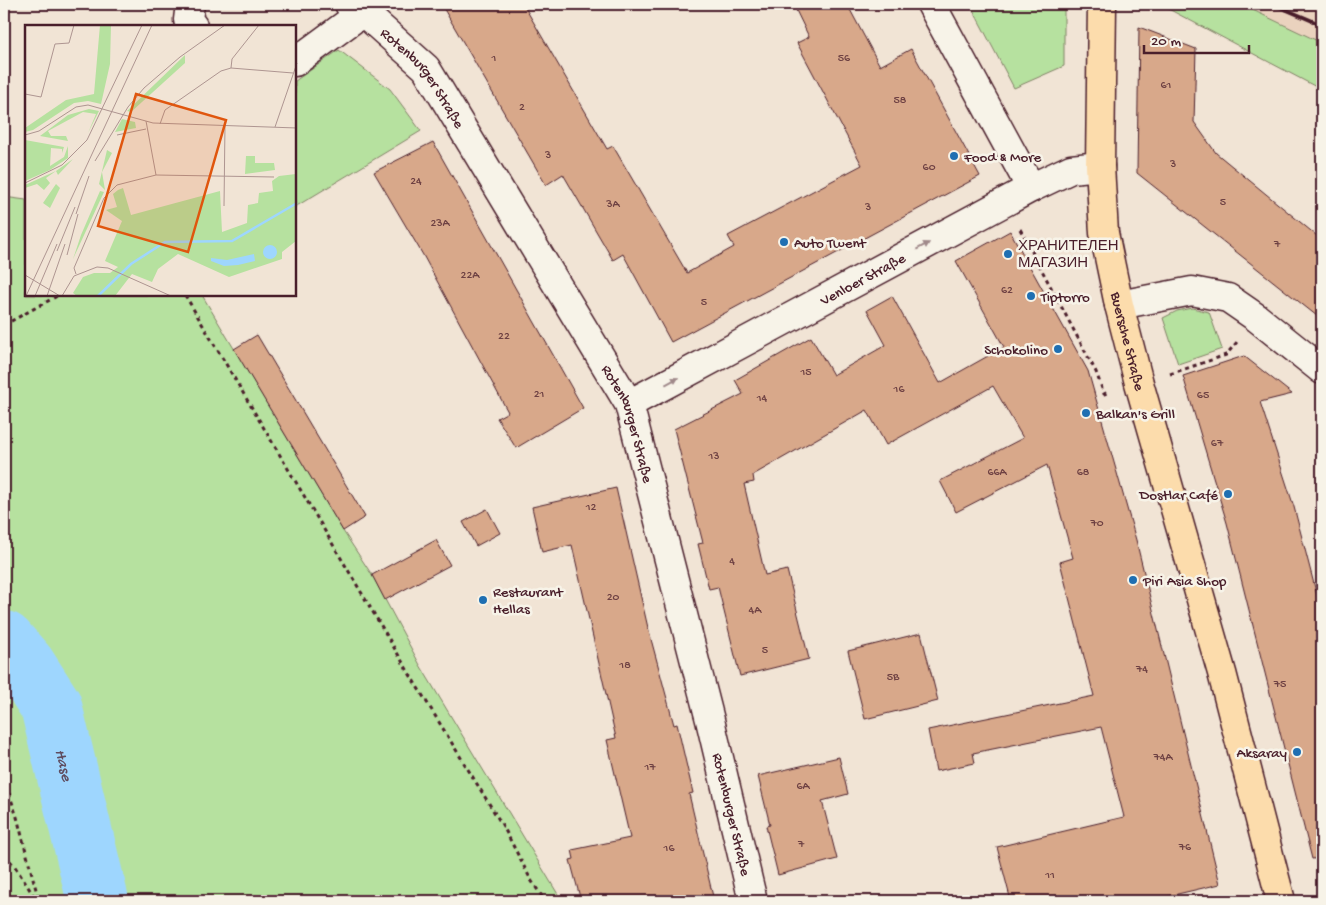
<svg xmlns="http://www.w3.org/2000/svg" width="1326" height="905" font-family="'Gochi Hand',sans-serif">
	<rect width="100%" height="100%" fill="#f1e4d5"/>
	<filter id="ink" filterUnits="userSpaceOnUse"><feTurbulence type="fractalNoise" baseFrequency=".02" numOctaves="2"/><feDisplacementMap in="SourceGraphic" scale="10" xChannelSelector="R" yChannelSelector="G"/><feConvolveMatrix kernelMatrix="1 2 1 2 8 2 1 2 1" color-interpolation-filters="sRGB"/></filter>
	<g filter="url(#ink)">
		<path fill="#ead2be" d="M1240,4H1322V43Z"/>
		<path fill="#b6e19f" stroke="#808065" d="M970,4H1064V66L1014,88Z
			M1159,4H1240L1322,43V90Z
			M339,50L390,89L421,131L295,207V81Z
			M4,197L26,200V295H202L343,531L372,575L420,665L562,901H4Z
			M1192,308L1209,312L1222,349L1178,364L1163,318L1177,311Z"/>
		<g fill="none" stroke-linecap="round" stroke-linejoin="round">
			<path stroke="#9ed6fe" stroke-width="62" id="s1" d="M4,642L25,666L51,706L98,901"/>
		</g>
		<path fill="#d8a88a" stroke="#4a1f2b" d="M441,4H523L607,149L613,146L687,273L734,247L728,236L862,165L797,43L809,37L793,4H847L880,66L911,49L980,176L671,342L623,254L613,260L563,174L546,185Z
			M1139,27L1196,49L1194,122L1216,153L1322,240V320L1137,173Z
			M433,142L583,408L516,448L497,418L508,412L423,255L374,172Z
			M1010,231L1088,371L1136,540L1220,884L1148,901H1011L997,847L1124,817L1101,727L973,753L975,763L936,771L928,730L1094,696L1060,562L1073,558L1047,465L956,512L940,481L1023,438L993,386L886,445L867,410L753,475L754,482L744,484L765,575L787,570L809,659L740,676L718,587L709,589L698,544L703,543L674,429L743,394L735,380L811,337L833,375L886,345L867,310L892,296L940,383L1004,347L956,261Z
			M257,335L365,517L343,531L234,349Z
			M1244,356L1292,394L1260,402L1294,507L1322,615V858L1312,859L1227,523L1183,376Z
			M616,488L648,628L674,725L677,724L693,793L689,794L714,901H581L570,860L574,859L572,850L630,838L607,740L616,738L572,545L542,552L532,507Z
			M487,509L500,533L476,546L463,522Z
			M436,540L450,565L385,600L372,575Z
			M921,633L938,701L865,719L848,651Z
			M839,757L848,794L822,801L837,859L778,875L766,826L770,825L758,776Z"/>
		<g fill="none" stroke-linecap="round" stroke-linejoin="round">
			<g stroke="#4a1f2b" stroke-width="31">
				<g id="minor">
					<path d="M190,4L188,20L193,26"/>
					<path id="s2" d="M349,4L363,12L426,68L629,404L710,720L753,901"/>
					<path d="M931,4L1031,188"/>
					<path d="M295,62L363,12"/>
					<path d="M1119,305L1192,291L1228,298L1257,318L1322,370"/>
					<path id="s3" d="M629,404L1031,188L1071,169L1100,166"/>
				</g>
			</g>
			<g stroke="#4a1f2b" stroke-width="31">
				<g id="major">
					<path id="s4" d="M1102,4L1100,166L1104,233L1119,305L1139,383L1222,673L1281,901"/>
				</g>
			</g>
			<path stroke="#4a1f2b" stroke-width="3" stroke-dasharray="4 4" stroke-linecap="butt" d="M1020,229L1096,372L1104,394L1109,392
				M185,295L415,683L504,828L531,880L545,901
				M4,325L59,295
				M1170,374L1226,355L1237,342
				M4,778L17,817L39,901
				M4,855L14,865L37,901"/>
			<use href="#minor" stroke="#f7f3e8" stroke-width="28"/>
			<use href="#major" stroke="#fcdcac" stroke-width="28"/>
			<path stroke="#4a1f2b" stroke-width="4" d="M1273,4L1322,25"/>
		</g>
		<defs><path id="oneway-solid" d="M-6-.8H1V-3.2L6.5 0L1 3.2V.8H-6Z" transform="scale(1.25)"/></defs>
		<g fill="#a0898a">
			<use href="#oneway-solid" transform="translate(923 246) rotate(-28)"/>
			<use href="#oneway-solid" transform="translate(672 381) rotate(-28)"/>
		</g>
	</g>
	<g fill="#1f6fb2" stroke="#f7f3e8" stroke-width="2">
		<circle cx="954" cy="156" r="5"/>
		<circle cx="784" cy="242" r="5"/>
		<circle cx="1008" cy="254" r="5"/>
		<circle cx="1031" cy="296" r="5"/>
		<circle cx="1058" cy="349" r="5"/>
		<circle cx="1086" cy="413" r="5"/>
		<circle cx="1228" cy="494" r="5"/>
		<circle cx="1133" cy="580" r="5"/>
		<circle cx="483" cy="600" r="5"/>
		<circle cx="1297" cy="752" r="5"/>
	</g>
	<g text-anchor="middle" stroke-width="5" stroke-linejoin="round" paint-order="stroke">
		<g font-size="12" fill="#6e4143">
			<text x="494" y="61">1</text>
			<text x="844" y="61">56</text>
			<text x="1166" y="88">61</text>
			<text x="900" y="103">58</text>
			<text x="522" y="110">2</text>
			<text x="548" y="158">3</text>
			<text x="1173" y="167">3</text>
			<text x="929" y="170">60</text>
			<text x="416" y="184">24</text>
			<text x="1223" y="205">5</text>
			<text x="613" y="207">3A</text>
			<text x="868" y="210">3</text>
			<text x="440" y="226">23A</text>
			<text x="1277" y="247">7</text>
			<text x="470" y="278">22A</text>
			<text x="1007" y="293">62</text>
			<text x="704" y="305">5</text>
			<text x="504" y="339">22</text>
			<text x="806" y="375">15</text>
			<text x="899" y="392">16</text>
			<text x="539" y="397">21</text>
			<text x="1203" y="398">65</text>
			<text x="762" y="401">14</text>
			<text x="1217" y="446">67</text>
			<text x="714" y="459">13</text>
			<text x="997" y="475">66A</text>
			<text x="1083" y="475">68</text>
			<text x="591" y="510">12</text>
			<text x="1097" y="526">70</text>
			<text x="732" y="564">4</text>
			<text x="613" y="600">20</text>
			<text x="755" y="613">4A</text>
			<text x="765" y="653">5</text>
			<text x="625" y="668">18</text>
			<text x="1142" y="672">74</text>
			<text x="893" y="680">5B</text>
			<text x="1280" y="687">75</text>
			<text x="1163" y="760">74A</text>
			<text x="650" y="770">17</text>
			<text x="803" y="789">6A</text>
			<text x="801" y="847">7</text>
			<text x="1185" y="850">76</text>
			<text x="669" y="851">16</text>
			<text x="1050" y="878">11</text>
		</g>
		<g font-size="15" fill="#4a1f2b" stroke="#f7f3e8">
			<text dy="5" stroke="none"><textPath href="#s2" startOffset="106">Rotenburger Straße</textPath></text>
			<text dy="5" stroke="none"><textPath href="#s3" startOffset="265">Venloer Straße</textPath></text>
			<text dy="5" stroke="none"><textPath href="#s4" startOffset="340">Buersche Straße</textPath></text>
			<text dy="5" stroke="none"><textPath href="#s2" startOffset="511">Rotenburger Straße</textPath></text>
			<text dy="5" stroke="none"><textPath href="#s2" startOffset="916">Rotenburger Straße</textPath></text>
		</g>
		<g font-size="15" fill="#4a1f2b" stroke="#f7f3e8" text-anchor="start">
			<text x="964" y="161">Food &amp; More</text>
			<text x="794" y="247">Auto Twent</text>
			<text x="1018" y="250">ХРАНИТЕЛЕН<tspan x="1018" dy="17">МАГАЗИН</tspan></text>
			<text x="1041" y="301">Tiptorro</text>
			<text x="1048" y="354" text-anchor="end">Schokolino</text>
			<text x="1096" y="418">Balkan's Grill</text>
			<text x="1218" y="499" text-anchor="end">Dostlar Café</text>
			<text x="1143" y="585">Piri Asia Shop</text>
			<text x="493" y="596">Restaurant<tspan x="493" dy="17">Hellas</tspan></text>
			<text x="1287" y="757" text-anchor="end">Aksaray</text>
		</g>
		<g font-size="16" font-style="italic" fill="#5f4d60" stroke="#f7f3e8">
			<text dy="6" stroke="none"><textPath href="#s1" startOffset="140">Hase</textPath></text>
		</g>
	</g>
	<g transform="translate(25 25)">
		<rect width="271" height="271" fill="#f1e4d5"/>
		<path d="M75,0H86L85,39L76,79L63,76L49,78L8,105L0,107V103L41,75L69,69ZM160,30V38L106,87L102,86ZM64,84L74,86L63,108L71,89L58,87L23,106L26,111H41L43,116L15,111L43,90ZM97,94L110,97L111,103L90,107ZM0,115L39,122L37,128V124L26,123L25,141L39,132L43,121V133L25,145L0,156ZM82,125L87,128L77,147L80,165L74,159ZM221,131H230V138H249L250,145L220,149ZM48,134L33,150L31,146L21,153L25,158L19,165L12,159L0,163V160L31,146ZM271,149V216L257,227V234L204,252L153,229L133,244L127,257L107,249L90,271H52L48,268L58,252L69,248H85L93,242L80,236L97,196L81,185L92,182L88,169L93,165L98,163L106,190L195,166L197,207L222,198L223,180L233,178L234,168L248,166L247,156L254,151ZM31,159L35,163L25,183L18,178ZM75,166L79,167L48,234L56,210Z" fill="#b6e19f"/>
		<path d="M238 227a7 7 0 1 1 14 0a7 7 0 1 1-14 0ZM229,229L230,236L213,240L199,241L186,236V233L202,235Z" fill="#9ed6fe"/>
		<path fill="none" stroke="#9ed6fe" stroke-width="2.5" d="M73,271L106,239L140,217L207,216L272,178"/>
		<path fill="none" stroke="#ae9591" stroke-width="1" d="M206,43L268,48M0,69L16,72L30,19L44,18L49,0M121,96L131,150M135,99L140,85L196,46L206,43L207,34L234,0M250,102L272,38M0,110L14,106L51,82L63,80L128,98L272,103M92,110L121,104M70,136L103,82L119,63L155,32L200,0M0,158L37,140L62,115L117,0M199,181L200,99M51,189L64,151M32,226L50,182M42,230L53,189M51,249L49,243L79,173L92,160L131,150L249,152M0,250L35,271M1,271L127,0M10,271L32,219M22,271L40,219M37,271L49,251L72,242L83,243L146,271"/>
		<path fill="#e0560e" fill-opacity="0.15" stroke="#e0560e" stroke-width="2.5" d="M111,69L201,95L163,227L73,201Z"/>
		<rect width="271" height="271" fill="none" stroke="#4a1f2b" stroke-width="2.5"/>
	</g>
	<rect width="1326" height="905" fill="none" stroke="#f7f3e8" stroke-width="20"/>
	<rect x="10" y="10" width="1306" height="885" fill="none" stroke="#4a1f2b" stroke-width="2" filter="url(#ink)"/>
	<path d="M1144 45v8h105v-8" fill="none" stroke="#4a1f2b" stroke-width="2.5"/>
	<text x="1151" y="45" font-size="15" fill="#4a1f2b" stroke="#f7f3e8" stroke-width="4" paint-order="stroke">20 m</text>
</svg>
